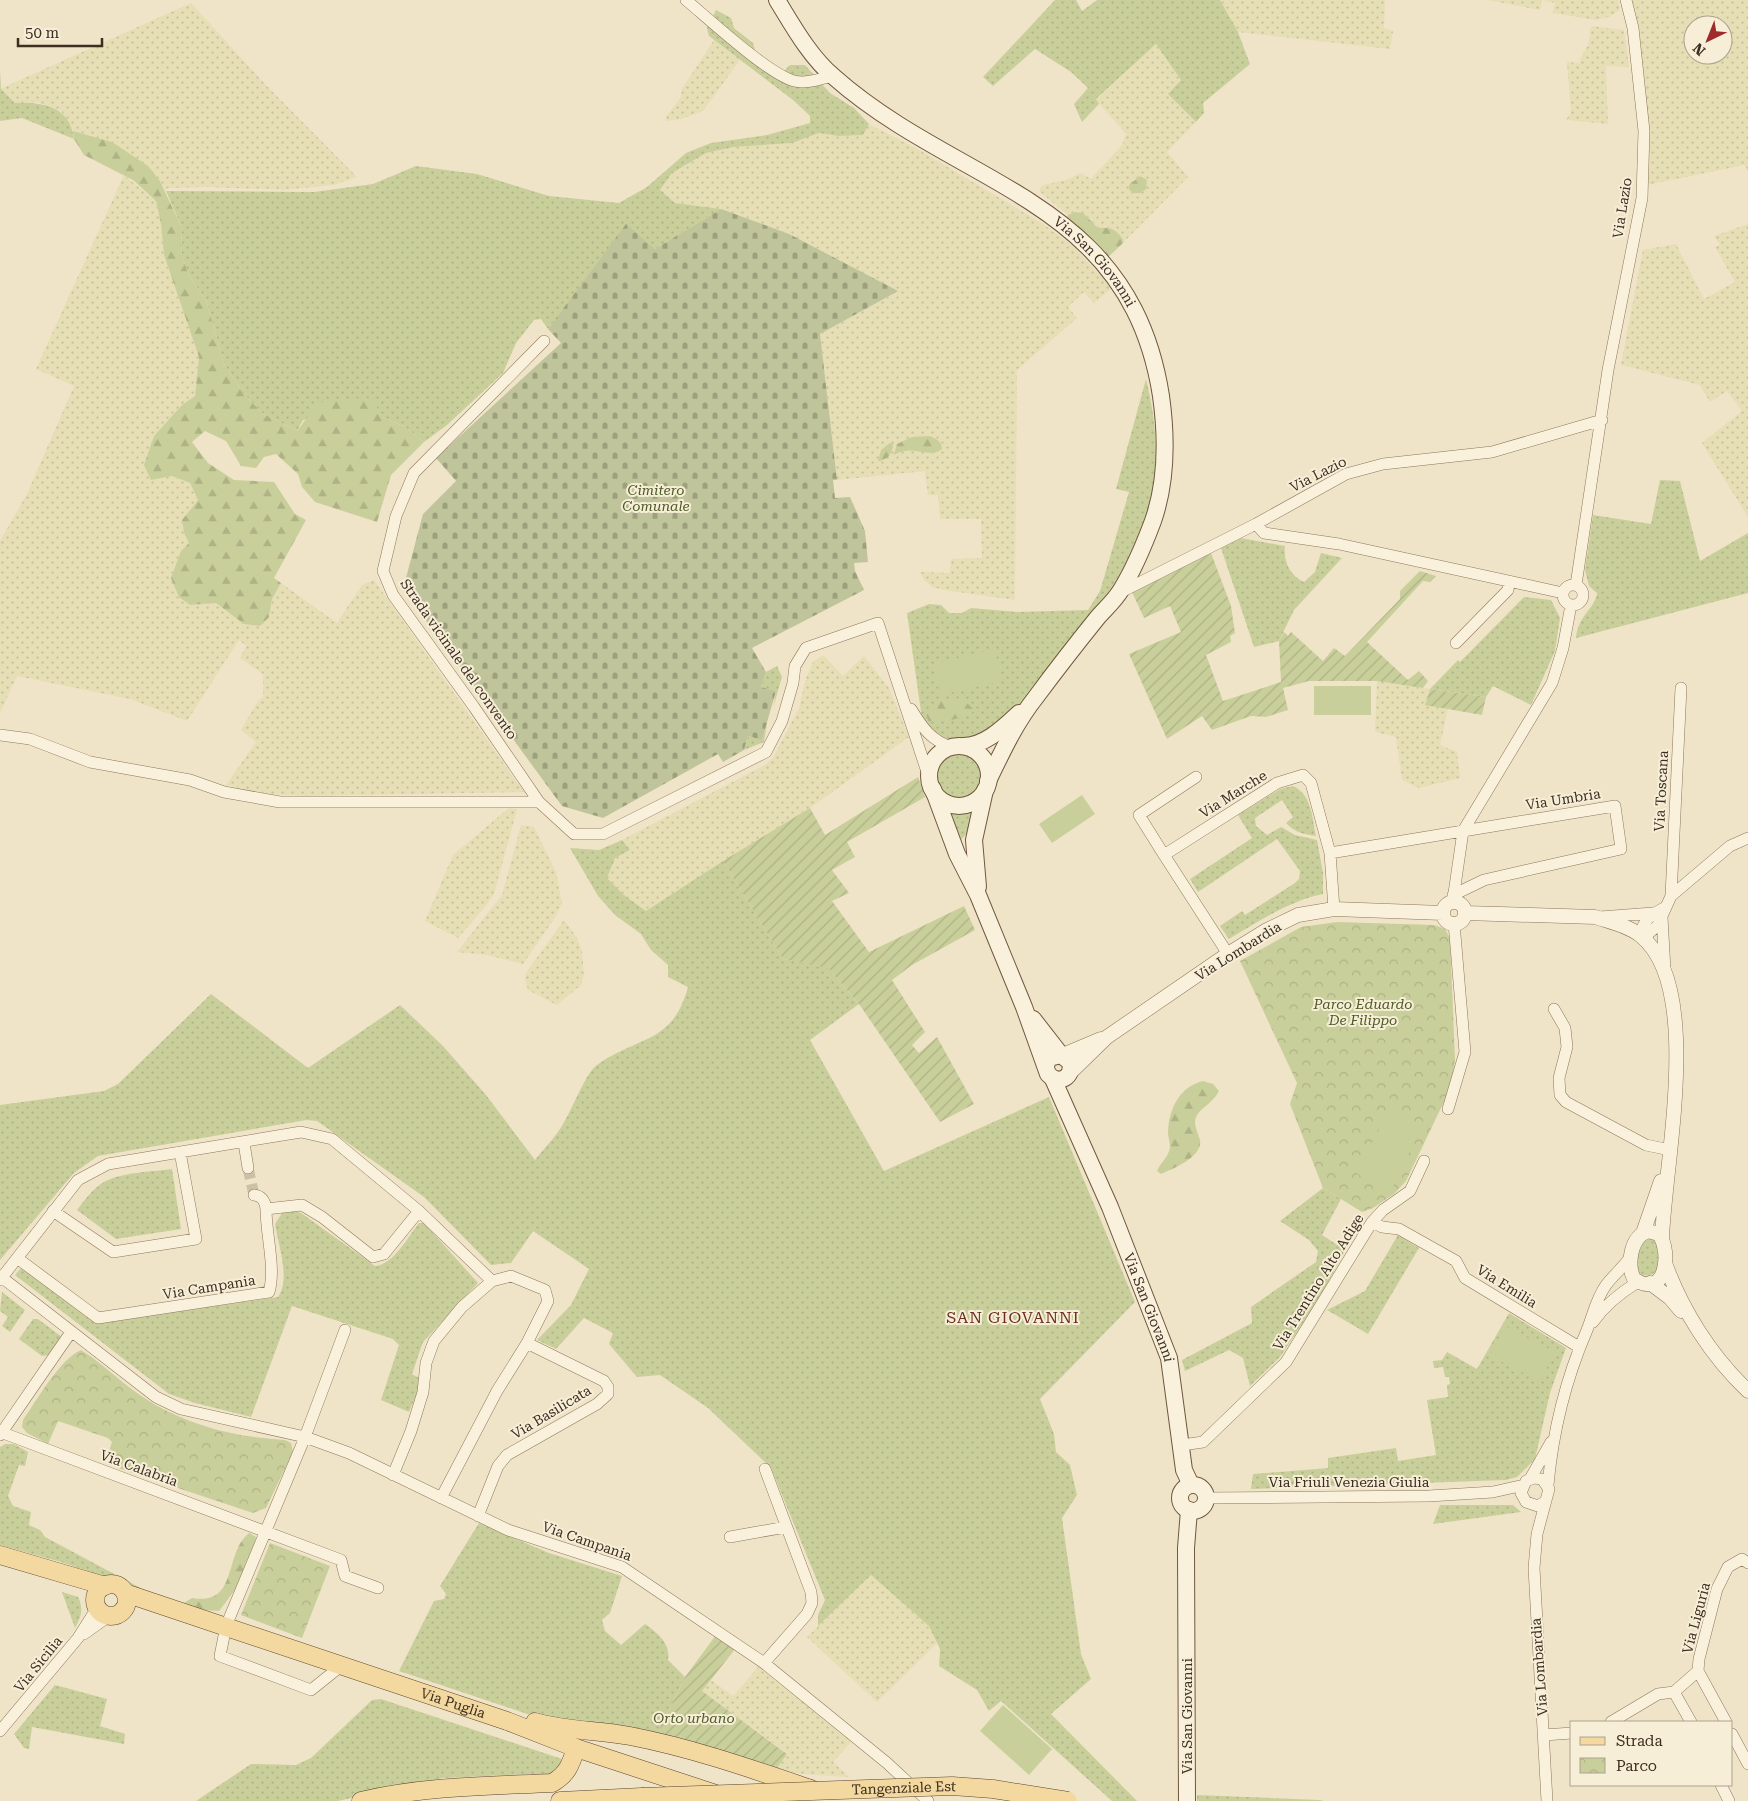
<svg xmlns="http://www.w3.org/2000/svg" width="1748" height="1801" font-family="'Roboto Serif',serif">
	<defs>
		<pattern id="farmland-dots" width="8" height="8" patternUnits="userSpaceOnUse" patternTransform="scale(1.25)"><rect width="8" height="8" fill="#e6deb5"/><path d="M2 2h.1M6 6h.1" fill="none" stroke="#c6bf9b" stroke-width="1.8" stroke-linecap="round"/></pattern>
		<pattern id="grass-dots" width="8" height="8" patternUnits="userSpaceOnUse" patternTransform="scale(1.25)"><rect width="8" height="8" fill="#c9cf9b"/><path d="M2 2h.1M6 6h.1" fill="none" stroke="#aeb285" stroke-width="1.8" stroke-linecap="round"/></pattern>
		<pattern id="forest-firs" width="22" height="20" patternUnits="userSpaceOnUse" patternTransform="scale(1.25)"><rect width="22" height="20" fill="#c9cf9b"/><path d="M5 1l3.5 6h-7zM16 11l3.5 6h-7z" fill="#aeb285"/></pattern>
		<pattern id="cemetery-stones" width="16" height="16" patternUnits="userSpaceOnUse" patternTransform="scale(1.25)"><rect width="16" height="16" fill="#bfc49a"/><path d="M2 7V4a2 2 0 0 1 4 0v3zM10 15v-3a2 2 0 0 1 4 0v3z" fill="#9ca07d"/></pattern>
		<pattern id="park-crowns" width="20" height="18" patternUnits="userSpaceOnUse" patternTransform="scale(1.25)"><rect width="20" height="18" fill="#c9cf9b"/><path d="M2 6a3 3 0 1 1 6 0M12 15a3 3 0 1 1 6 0" fill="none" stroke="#aeb285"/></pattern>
		<pattern id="garden-furrows" width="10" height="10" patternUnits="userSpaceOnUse" patternTransform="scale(1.25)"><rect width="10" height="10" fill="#c9cf9b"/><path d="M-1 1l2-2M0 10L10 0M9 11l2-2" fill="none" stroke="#aeb285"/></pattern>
	</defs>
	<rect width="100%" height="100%" fill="#f0e4c8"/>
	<path fill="url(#farmland-dots)" fill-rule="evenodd" d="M1220,0H1385L1384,28L1393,31L1390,49L1238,32Z
		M1488,0H1542L1540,10Z
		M1542,0H1618L1620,10L1609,17L1596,20L1553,13L1555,3Z
		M1632,0H1748V173L1745,165L1647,185L1637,29ZM1693,25H1723V55H1693Z
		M191,3L265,84L357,177L334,185L283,190L207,187L168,188L166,191L160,181L91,136L73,131L61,111L37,102L15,103L0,89Z
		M1591,26L1624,30L1629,67L1606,66L1608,124L1566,120L1571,112L1567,62L1580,63V59L1588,45Z
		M714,40L740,60L703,111L682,119L667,121L666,117L681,97L682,89Z
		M1156,44L1181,80L1168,94L1196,122L1167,152L1188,177L1122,244L1123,238L1106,226L1098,228L1088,219L1075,212L1068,215L1040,192V188L1043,185L1066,180L1081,173L1091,179L1122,145L1126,134L1096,100Z
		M869,124L921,151L1043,224L1073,246L1112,288L1094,303L1084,292L1068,307L1077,318L1017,370L1015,600L944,590L932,587L924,580L920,572L950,573L951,559L982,558L981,519H940L938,495H928L925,471L837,480L820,334L898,291L721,209L675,203L659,190L672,173L706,153L733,147L792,143L819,133L839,136L863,135Z
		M124,175L156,201L161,224L164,255L199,357L195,396L182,405L154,436L151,480L172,476L190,483L198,500L182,520L184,533L189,543L190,605L216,603L244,624L269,617L272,599L281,583L337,623L362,585L374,580L524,792L305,796L270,794L226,785L256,742L241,730L258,701L263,697V674L240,658L246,646L239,640L187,721L130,699L17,676L0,713V541L27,494L74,386L36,369Z
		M1748,224V517L1702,443L1742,411L1727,391L1710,402L1700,385L1621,365L1643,250L1676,244L1704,299L1735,282L1715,247L1720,245L1714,236Z
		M823,655L843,676L864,656L889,688L909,737L810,808L646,911L624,895L607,878L615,858L630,850L622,840L765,765L773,758L799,708L806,678L813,662Z
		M1377,681L1430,689L1425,704L1448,709L1440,745L1457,752L1460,778L1419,788L1402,780L1396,737L1375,732Z
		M509,808L517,809L494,894L485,907L458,938L425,921L453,855Z
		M521,825L534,827L556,872L562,903L556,916L523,964L487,955L457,952L502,895Z
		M564,920L577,938L582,951L584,975L581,985L557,1005L528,990L525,979L526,973Z
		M871,1575L929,1626L937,1643L877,1702L807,1637Z
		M759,1666L852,1741L833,1762L849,1777L800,1774L777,1768L787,1753L702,1691L711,1680L733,1696Z"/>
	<path fill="url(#grass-dots)" d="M1055,0H1076L1082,11L1097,0H1220L1238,32L1250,64L1203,103L1204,113L1196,122L1168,94L1181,80L1156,44L1096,99L1099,104L1082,122L1074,104L1088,88L1071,72L1035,49L993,86L983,77Z
		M716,10L731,18L734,28L753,43L759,64L778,77L790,65H805L830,93L854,108L869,124L863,135L839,136L819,133L792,143L733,147L706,153L672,173L660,190L675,203L721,209L655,249L626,225L548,329L541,319L534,320L516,343L503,373L447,425L424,442L405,427L382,417L303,420L297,431L262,413L243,393L224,364L206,300L189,276L182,256L181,226L166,191L314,192L373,184L416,166L477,174L549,196L619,203L647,187L686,153L711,143L767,135L810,123V116L793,100L709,36L707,28Z
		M0,68L1,89L15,103C43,102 70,106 74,139L22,118L0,121Z
		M1146,379C1158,429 1160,468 1146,517C1128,581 1081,631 1039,681C1026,696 1012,717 995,728C968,745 942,745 922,719L907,613L929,604L941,605L949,613H962L971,608L1017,612L1088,610L1100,591L1129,492L1116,489Z
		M1660,480L1680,481L1700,561L1748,533V593L1576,638C1578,615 1595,609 1597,593L1589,586L1585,570L1593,515L1651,524Z
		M1241,538L1285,546C1283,561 1290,576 1304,582L1315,572L1321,553L1342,558L1294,610L1279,641L1254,647L1221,548Z
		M1524,597L1551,600L1560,618L1555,651L1531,705L1493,686L1486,697L1430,689L1458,660L1460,662Z
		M777,666L782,677L773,708L776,691L761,687L766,672Z
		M767,724L764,742L744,750L748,736L762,740Z
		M935 775a24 24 0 1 1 48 0a24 24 0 1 1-48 0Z
		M1293,786C1312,795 1312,817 1316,836C1304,834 1295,833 1286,823L1293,817L1282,800L1255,818L1256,826L1267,835L1281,827L1295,835L1317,840L1323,873V894C1289,901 1259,921 1229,939L1220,926L1242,911L1245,915L1295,883L1299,879L1300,871L1277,839L1198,892L1190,879L1252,838L1238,815L1280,789Z
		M942,804L959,810L974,805L969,831L958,843Z
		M622,840L630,850L615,858L607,878L624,895L646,911L723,861L783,959L827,967L859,1004L810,1040L884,1171L1049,1097L1135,1302L1040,1399L1054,1434L1056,1452L1070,1465L1077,1495L1062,1518L1081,1654L1091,1679L1051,1714L1137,1801H1112L1001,1701L989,1711L977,1690L939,1666L940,1649L929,1626L871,1575L818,1626V1615L825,1600L771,1468L708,1408L660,1375L637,1377L609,1344L613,1333L584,1318L556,1349L537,1340L571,1305L589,1269L533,1231L511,1263L491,1265L424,1197L317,1121L306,1120L98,1156L74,1173L0,1260V1105L104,1091L118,1084L211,994L308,1068L400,1005L443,1046L486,1095L535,1160C544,1148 556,1137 563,1124C572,1110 586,1072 597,1065C639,1035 672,1045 688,987L668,977V965L651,950L641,934L615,915L598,896L570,848L599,850Z
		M172,1169L181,1229L116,1239L77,1210C85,1200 92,1189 104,1182C122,1172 151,1172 172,1169Z
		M1323,1188L1341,1199L1322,1235L1345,1250L1321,1296L1280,1357L1250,1386L1243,1358L1229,1350L1185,1371L1182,1360L1252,1323L1251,1307L1316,1262L1318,1251L1309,1240L1280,1221Z
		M292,1210L301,1213L375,1266C393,1265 408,1237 419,1223H424L478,1283L423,1342L412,1374L419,1378L420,1386L409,1412L381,1400L399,1345L393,1339L292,1306L251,1417L195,1403L169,1394L15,1275L21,1268L97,1323L278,1297C291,1280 278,1244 275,1224L282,1213Z
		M1398,1235L1419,1248L1368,1334L1327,1310L1365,1291Z
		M1645,1238H1653L1658,1243L1659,1270L1649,1276L1639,1274L1635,1260Z
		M2,1292L25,1310L10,1332L2,1326L8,1317L0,1311Z
		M1509,1313L1566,1348L1550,1393L1535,1459L1517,1477L1506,1480L1251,1489L1253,1474L1328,1468V1458L1396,1448L1398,1461L1436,1455L1427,1400L1448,1397L1447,1385L1450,1384L1449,1377H1445L1443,1367L1434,1368L1433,1361L1442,1360L1447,1352L1477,1369Z
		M33,1319H38L62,1337L50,1355L42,1356L19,1339Z
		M5,1444H14L28,1452L25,1466L19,1465L8,1496L13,1506L31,1512L29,1525L40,1530L45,1537L148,1592L61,1562L0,1545V1447Z
		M1440,1505H1513L1521,1512L1433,1524Z
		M479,1523L549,1553L622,1576L610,1613L602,1620L605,1631L621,1645L645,1624C658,1633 671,1644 668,1660L685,1677L656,1736L551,1722L399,1671L434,1601L444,1599L446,1594L440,1586Z
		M62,1592L78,1597C84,1609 81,1617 75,1628Z
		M55,1685L107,1699L100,1726L125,1734L124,1744L32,1727L29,1749L24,1748L14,1734Z
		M381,1699L562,1759L558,1772L545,1777L531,1774L443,1778L338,1801H196L251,1764L296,1765L311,1758L372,1700Z
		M1197,1795L1321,1800L1323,1801H1197Z"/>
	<path fill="url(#forest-firs)" d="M73,131L112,142L148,166L160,181L181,226L182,256L189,276L206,300L224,364L243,393L262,413L297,431L318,403L339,399L372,398L382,417L405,427L424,442L391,475L377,522L315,502L302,487L298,474L276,454L264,457L256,468L241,466L226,441L205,431L192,442L208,463L234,480L274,482L295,514L306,520L274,578L281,583L272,599L269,617L260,626L244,624L216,603L190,605L179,597L171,578L181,551L189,543L184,533L182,520L198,500L190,483L172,476L151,480L144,465L154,436L182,405L195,396L199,357L164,255L161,224L156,201L133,180L84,155L74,139Z
		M1140,176L1147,180L1146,189L1141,193H1132L1129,189V185Z
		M1075,212L1083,213L1098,228C1110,226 1115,229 1123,239L1122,244L1105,260L1065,222L1068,215Z
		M930,436C936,439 942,441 942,449C930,460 913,443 894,455L897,444L912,437Z
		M890,443L893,444C893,453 887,461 878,461L881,450Z
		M954,698L963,699L974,710L972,713L949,721L929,722L926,714C930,701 942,699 954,698Z
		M1203,1081L1213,1084L1219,1091C1213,1103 1200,1108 1196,1117C1193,1125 1198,1132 1200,1140C1203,1157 1173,1169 1161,1174L1157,1171C1160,1163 1169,1157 1170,1147C1170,1142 1168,1137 1168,1132C1169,1109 1179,1087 1203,1081Z
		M249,1533L256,1537L254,1548L246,1562L238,1586L219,1611L202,1610L184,1603L192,1598C239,1606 223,1554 249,1533Z"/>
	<path fill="url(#cemetery-stones)" d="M721,209L789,234L898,291L820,334L837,480H833L835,498L850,497L865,531L868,562L854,563L855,571L864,590L752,648L766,672L761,687L776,691L762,740L748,736L744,750L723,762L718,754L603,818L562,806L403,589L423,514L456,481L436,458L561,343L548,329L626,224L655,249Z"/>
	<path fill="url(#park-crowns)" d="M1337,922L1434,925L1445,929L1450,938L1455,1060L1451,1087L1406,1181L1394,1194L1373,1208L1362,1212L1323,1188L1290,1104L1297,1083L1240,961L1301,927Z
		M81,1350C99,1361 115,1377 133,1390C177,1423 231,1437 285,1440L291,1443L293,1452L266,1508L253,1513L118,1468L108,1455L112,1442L108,1438L58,1421L48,1444L27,1433L22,1427L23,1420C37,1400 59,1360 81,1350Z
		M270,1543L330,1566L302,1638L241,1615Z"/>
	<path fill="url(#garden-furrows)" d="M1211,553L1231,606L1235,633L1230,636L1231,642L1206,655L1223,701L1281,682L1279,641L1284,632L1288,636L1291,632L1323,661L1334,648L1345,656L1400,599V591L1420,571L1436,576L1430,582L1423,581L1367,642L1408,680L1419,671L1428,681L1423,688L1377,681H1309L1283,688L1288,710L1266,717L1251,716L1212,730L1202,716L1167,739L1129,654L1181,632L1170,606L1144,618L1132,592Z
		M1430,689L1486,697L1482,715L1425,705Z
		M918,777L925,797L847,842L855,857L832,870L849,893L832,901L869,952L964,906L975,930L912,965L892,980L925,1032L912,1045L919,1053L937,1037L974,1104L940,1122L859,1004L828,968L783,959L723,861L810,808L825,835Z
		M716,1635L736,1648L702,1691L787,1754L777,1768L656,1736L685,1677Z"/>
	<path fill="#c9cf9b" d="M995,649L1002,681L940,695L933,664Z
		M1314,686H1371V715H1314Z
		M1082,795L1095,814L1052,843L1039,824Z
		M1387,1112L1421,1128L1391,1191L1357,1174Z
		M1505,1326L1555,1352L1540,1381L1490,1356Z
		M1003,1705L1052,1749L1029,1775L980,1731Z"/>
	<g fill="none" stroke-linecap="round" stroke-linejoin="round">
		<path stroke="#ccc0a6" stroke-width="11" stroke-dasharray="11 5.5" stroke-linecap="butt" d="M248,1168L254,1195"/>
		<g stroke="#8d765c" stroke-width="12">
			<path id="minor" d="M686,0C710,20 767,73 794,81C806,84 820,79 832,76
				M544,341L414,473L396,516L383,571L393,595L474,707L539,802L574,834H603L766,752L782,721L793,683L795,666L806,648L878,623L929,778
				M1256,524L1264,533L1339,544L1563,593
				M1563 595a10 10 0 1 1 20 0a10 10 0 1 1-20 0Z
				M1576,585L1608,370L1642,198L1644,131L1633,28L1626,0
				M1121,592L1256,524L1346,474L1383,464L1492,452L1602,420
				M1456,643L1508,590L1509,582
				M911,709C922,727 931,741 952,747
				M0,735L30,739L90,762L190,780L224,792L280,802H539
				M1330,853L1615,806L1621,849L1484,880L1453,895
				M1164,855L1139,815L1196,777
				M1671,896L1681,688
				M1453,900L1463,831L1552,683L1563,648L1571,605
				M1664,908C1652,914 1641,921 1641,936L1647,935L1658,925L1671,896L1730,846L1748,838
				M1600,917L1653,913
				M1662,917L1665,970
				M1228,954L1164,855L1277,783L1303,775L1311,783L1330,853L1334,909
				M1554,1009L1565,1028L1567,1047L1559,1078L1560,1095L1566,1102L1646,1145L1670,1150
				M1448,1109L1465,1052L1454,923
				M244,1143L248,1168
				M254,1195C262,1196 265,1201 266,1209
				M53,1211L113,1252L196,1239L180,1152
				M1372,1222L1382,1227L1399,1229L1456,1261L1465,1278L1579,1347
				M17,1258L98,1318L269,1292C276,1269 266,1235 266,1209L302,1205L322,1217L373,1257L384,1254L419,1211
				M0,1276L156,1397L181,1409L305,1437L349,1453L508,1530L622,1567L764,1663L887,1763L928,1801
				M0,1280L78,1180L108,1164L301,1132L332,1139L419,1211L492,1281
				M1593,1322C1605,1305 1620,1293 1638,1282
				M3,1433L341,1560L345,1576L378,1588
				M0,1435L71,1332
				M1182,1445L1203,1442L1286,1362L1372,1222L1383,1210L1410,1191L1424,1161
				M393,1475L411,1431L423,1392L426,1363L434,1341L462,1307L492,1281L511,1276L545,1290L548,1301L527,1343L497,1391L441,1498
				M1530,1479L1551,1442
				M1548,1485C1553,1430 1565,1381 1587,1330C1593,1315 1596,1299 1606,1285C1613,1276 1622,1268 1629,1259
				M1205,1498L1429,1496L1493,1492L1524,1485
				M1546,1501L1538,1506L1526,1502L1521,1493L1526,1481L1534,1478L1542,1479L1549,1489L1537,1534L1534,1568L1547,1801
				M478,1516L498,1466L507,1455L597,1404L608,1394V1387L604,1381L527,1343
				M730,1537L786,1527
				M84,1634L109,1616
				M764,1663L807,1614L812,1603L811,1592L765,1469
				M341,1666L311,1690L220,1656L226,1626L305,1437L345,1330
				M1674,1692L1691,1722
				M1611,1722L1658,1694L1674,1692L1698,1671
				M1726,1722L1698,1671L1699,1659L1717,1589L1728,1567L1742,1559L1748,1563
				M0,1731L78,1638L97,1608
				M1732,1734L1748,1764
				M1544,1735L1572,1733
				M1721,1785L1729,1801"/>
		</g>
		<g stroke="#8d765c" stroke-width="15">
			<path id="tertiary" d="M1443 913a11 11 0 1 1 22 0a11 11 0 1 1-22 0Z
				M1465,913L1595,917C1610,922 1629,926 1641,936C1704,987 1664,1166 1662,1239
				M1063,1055L1101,1039
				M1071,1072L1107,1037L1228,954L1267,930L1298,915L1334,909L1443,913
				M1648,1231L1659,1234C1672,1253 1666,1300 1634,1279C1627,1265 1630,1237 1648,1231Z
				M1643,1233L1661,1181
				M1665,1263C1682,1310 1711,1356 1748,1391
				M1650,1283L1670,1298L1681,1311"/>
		</g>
		<g stroke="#6f573f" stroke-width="18">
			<g id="secondary">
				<path id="s1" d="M777,0C793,26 810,57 834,77C961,189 1130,197 1161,396C1167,439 1167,481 1153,521C1144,545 1134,569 1121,590C1115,600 1106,608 1098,617C1077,643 1056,670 1036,697C1016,722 1002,752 988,781"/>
				<path d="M963,746C985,746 1004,727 1019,713"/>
				<circle cx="959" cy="776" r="30"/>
				<path d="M933,789L957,854L978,895L1024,1007L1048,1074C1059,1086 1074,1077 1070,1062L1061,1055L1049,1058L1046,1065"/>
				<path d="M978,887L974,840L985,790"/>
				<path d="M1033,1019L1061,1055"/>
				<path id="s2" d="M1053,1079L1110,1207L1169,1358L1184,1470L1191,1485"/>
				<circle cx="1193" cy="1498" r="13"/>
				<path d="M1187,1801L1186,1548L1189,1510"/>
			</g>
		</g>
		<g stroke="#5b4430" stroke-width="19">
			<g id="primary">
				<path d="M0,1555L105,1586"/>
				<circle cx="111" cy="1600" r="16"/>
				<path id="s3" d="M125,1593L507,1721L576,1748L716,1794"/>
				<path d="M535,1722C566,1731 599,1730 630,1736C692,1748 752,1769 811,1789"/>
				<path d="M361,1801C424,1786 488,1786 552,1783C567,1775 571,1764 576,1748"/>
				<path d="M560,1801L642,1797"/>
			</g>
		</g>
		<use href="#minor" stroke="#faf1dc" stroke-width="11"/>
		<use href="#tertiary" stroke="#faf1dc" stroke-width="14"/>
		<use href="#secondary" stroke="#faf1dc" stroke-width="16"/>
		<use href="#primary" stroke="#f3d9a0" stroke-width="18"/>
		<g stroke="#5b4430" stroke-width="19" stroke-linecap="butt">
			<g id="primary-bridge">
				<path id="s4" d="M642,1797L952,1786L993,1789L1068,1801"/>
			</g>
		</g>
		<use href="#primary-bridge" stroke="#f3d9a0" stroke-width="18"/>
	</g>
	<g text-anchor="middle" stroke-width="4" stroke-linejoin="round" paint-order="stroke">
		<g font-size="14" fill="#3d2e20" stroke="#f7eed8">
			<text transform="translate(1622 208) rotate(-81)" y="5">Via Lazio</text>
			<text dy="5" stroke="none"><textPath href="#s1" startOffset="418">Via San Giovanni</textPath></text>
			<text transform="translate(1318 474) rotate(-27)" y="5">Via Lazio</text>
			<text transform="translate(459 659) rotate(55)" y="5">Strada vicinale del convento</text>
			<text transform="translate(1661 791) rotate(-87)" y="5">Via Toscana</text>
			<text transform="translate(1233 794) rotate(-32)" y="5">Via Marche</text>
			<text transform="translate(1563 799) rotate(-9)" y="5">Via Umbria</text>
			<text transform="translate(1238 951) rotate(-32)" y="5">Via Lombardia</text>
			<text transform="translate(1318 1282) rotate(-58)" y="5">Via Trentino Alto Adige</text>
			<text transform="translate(1507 1286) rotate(32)" y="5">Via Emilia</text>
			<text transform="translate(209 1287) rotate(-9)" y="5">Via Campania</text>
			<text dy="5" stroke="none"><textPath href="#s2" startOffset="248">Via San Giovanni</textPath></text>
			<text transform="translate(551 1412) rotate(-31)" y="5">Via Basilicata</text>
			<text transform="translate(139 1468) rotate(20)" y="5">Via Calabria</text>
			<text x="1349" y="1487">Via Friuli Venezia Giulia</text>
			<text transform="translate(587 1541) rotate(19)" y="5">Via Campania</text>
			<text transform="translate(1696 1618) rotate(-75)" y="5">Via Liguria</text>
			<text transform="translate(38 1664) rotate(-51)" y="5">Via Sicilia</text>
			<text transform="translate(1539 1667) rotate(-94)" y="5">Via Lombardia</text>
			<text dy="5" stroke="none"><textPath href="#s3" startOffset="346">Via Puglia</textPath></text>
			<text transform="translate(1187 1716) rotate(-90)" y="5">Via San Giovanni</text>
			<text dy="5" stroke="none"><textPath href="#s4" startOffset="262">Tangenziale Est</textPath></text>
		</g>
		<g font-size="14" font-style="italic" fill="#4d5a26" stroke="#f7eed8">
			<text x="656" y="495">Cimitero<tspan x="656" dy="16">Comunale</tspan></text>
			<text x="1363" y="1009">Parco Eduardo<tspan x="1363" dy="16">De Filippo</tspan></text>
			<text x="694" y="1723">Orto urbano</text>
		</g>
		<g font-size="16" letter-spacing="1" fill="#6b2e1e" stroke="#f7eed8">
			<text x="1013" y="1323">SAN GIOVANNI</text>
		</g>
	</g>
	<rect x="1570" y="1721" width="162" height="65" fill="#f7eed8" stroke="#ada18e"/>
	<rect x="1580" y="1737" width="25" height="8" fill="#f3d9a0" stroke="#ada18e"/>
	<text x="1616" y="1746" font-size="15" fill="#3d2e20">Strada</text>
	<rect x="1580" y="1758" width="25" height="15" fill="url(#park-crowns)" stroke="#ada18e"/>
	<text x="1616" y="1771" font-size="15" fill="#3d2e20">Parco</text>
	<g transform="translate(1708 40) rotate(223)"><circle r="24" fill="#f7eed8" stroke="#ada18e"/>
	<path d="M0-4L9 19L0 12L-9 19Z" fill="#9e2a2b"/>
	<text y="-8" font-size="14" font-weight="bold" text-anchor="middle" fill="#3d2e20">N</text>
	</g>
	<path d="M18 38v8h84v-8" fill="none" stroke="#3d2e20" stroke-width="2.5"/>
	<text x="25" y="38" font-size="15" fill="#3d2e20" stroke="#f7eed8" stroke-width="4" paint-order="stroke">50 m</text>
</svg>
